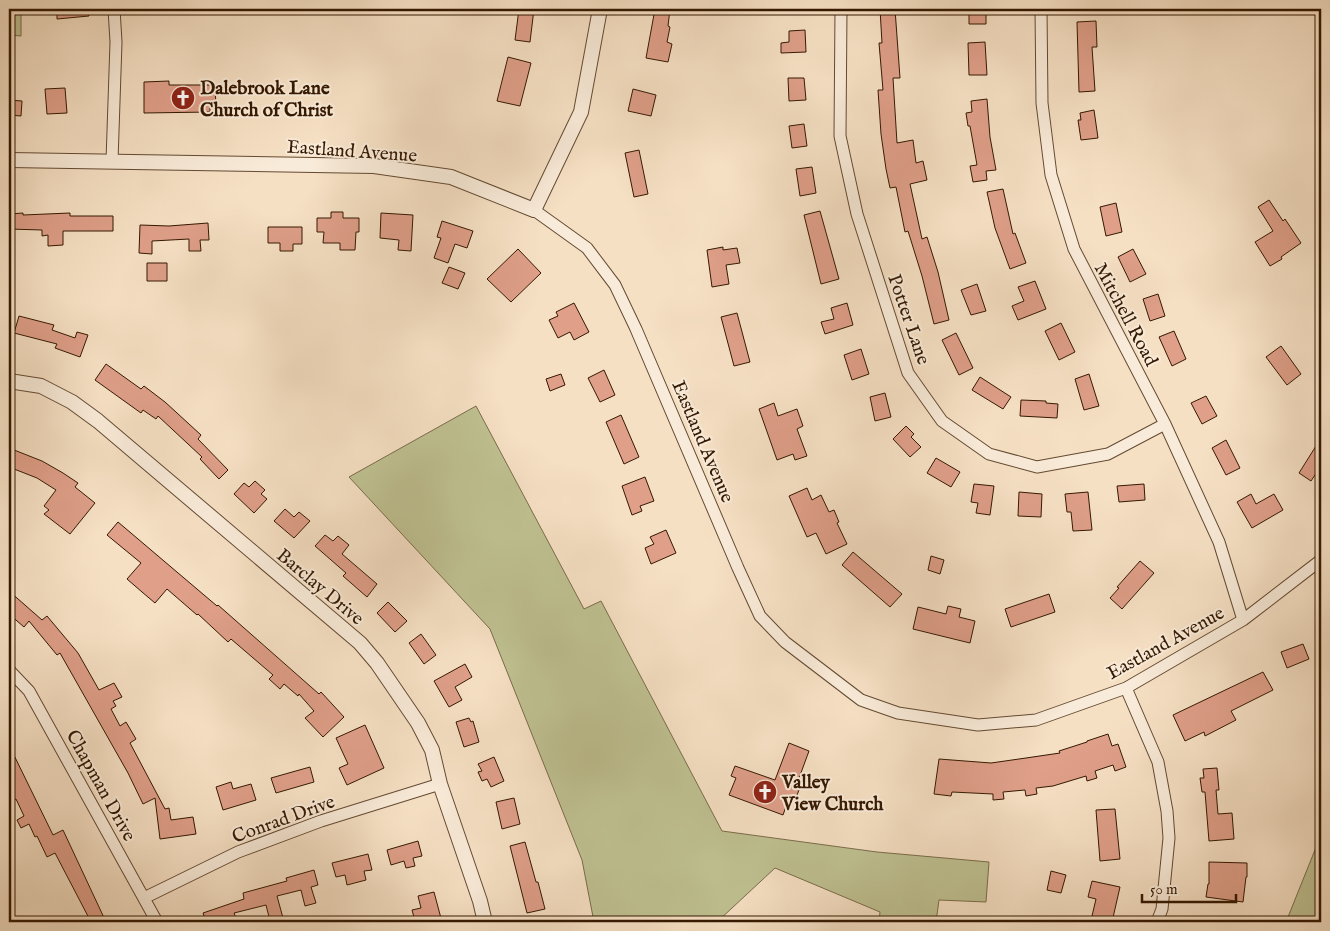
<svg xmlns="http://www.w3.org/2000/svg" width="1330" height="931" font-family="'IM FELL English',serif">
	<rect width="100%" height="100%" fill="#f6e0c4"/>
	<filter id="stains"><feTurbulence type="fractalNoise" baseFrequency=".004" numOctaves="4"/><feColorMatrix values="0 0 0 0 .2 0 0 0 0 .09 0 0 0 0 .02 0 0 0 .5 -.17"/></filter>
	<radialGradient id="worn" r=".72"><stop offset=".6" stop-color="#630" stop-opacity="0"/><stop offset="1" stop-color="#630" stop-opacity=".3"/></radialGradient>
	<path fill="#bfc192" stroke="#7a6c4a" d="M9,9H21V36L9,35Z
		M476,406L584,609L601,601L722,831L877,852L989,862L986,902L939,900L936,922H879L880,912L775,868L717,922H594L582,860L490,629L349,477Z
		M1321,835V922H1286Z"/>
	<path fill="#df9f89" stroke="#341801" d="M57,9H88L89,16L57,19Z
		M519,9H534L530,42L515,40Z
		M655,9H670L668,26L670,27L667,42L672,44L668,62L646,58Z
		M880,9H895L900,78H893L897,143L913,140L916,163L923,161L927,180L910,184L922,239L927,237L938,272L949,320L934,324L922,276L908,231L905,232L896,187L890,188L886,169L881,134L878,90H883L879,43H882Z
		M969,9H986V24H969Z
		M1096,21L1097,47H1092L1095,91L1079,92L1077,22Z
		M805,30L806,52L781,53V43L789,42V31Z
		M985,42L987,75H969L968,43Z
		M508,57L531,63L520,106L497,101Z
		M788,78H804L806,100L789,101Z
		M169,81V85H215L216,107H210V112L144,113V82Z
		M65,88L67,113L47,114L45,89Z
		M633,89L656,95L651,116L628,111Z
		M987,99L990,137L996,170L986,171L987,180L973,182L970,166L977,165L970,126H968L966,113L972,112L971,101Z
		M9,100L22,101L21,116L9,115Z
		M1094,110L1098,138L1081,140L1078,120H1081L1080,113Z
		M804,124L807,146L792,148L789,126Z
		M639,150L648,194L634,197L625,153Z
		M812,167L816,193L800,196L796,169Z
		M1003,189L1013,234L1015,233L1026,263L1010,269L995,228L987,192Z
		M1269,200L1283,221L1285,219L1301,243L1281,257L1282,259L1270,266L1255,242L1273,231L1258,207Z
		M1116,203L1122,232L1106,236L1100,207Z
		M820,211L839,279L821,284L804,215Z
		M331,212H343V218H359V232H356L355,250H340V243H323L324,232H317V218H331Z
		M23,213V215L70,213V216H113V231H63V245L48,246V235L42,236V230L9,229V214Z
		M381,213L413,215L411,251L398,250L399,240L380,238Z
		M442,221L473,231L467,248L455,244L448,263L434,258L441,238L437,237Z
		M208,223L209,240H200L201,251H189V239L152,241V254L139,253L140,225L169,226Z
		M268,227H302V244H293V251H280V243H268Z
		M723,247V250L737,248L740,263L726,265L729,284L712,287L707,250Z
		M518,249L541,273L511,302L487,279Z
		M1133,249L1146,274L1130,282L1118,257Z
		M147,263H167V281H147Z
		M449,267L465,273L458,289L442,283Z
		M1035,281L1046,309L1018,320L1012,306L1024,301L1018,287Z
		M977,284L986,311L971,315L961,290Z
		M1158,294L1165,316L1150,321L1143,299Z
		M574,303L589,332L574,340L570,332L558,338L549,320L558,316L556,312Z
		M847,303L853,325L825,334L821,322L834,319L831,308Z
		M737,313L750,362L734,366L721,317Z
		M19,316L54,325L52,330L75,338L77,332L88,335L80,357L55,348L57,344L14,333Z
		M1061,323L1075,352L1059,360L1045,331Z
		M1174,331L1186,359L1172,366L1159,337Z
		M956,333L973,368L959,375L942,340Z
		M1281,346L1301,374L1287,385L1266,357Z
		M861,349L869,374L852,380L844,355Z
		M106,364L141,389L144,386L165,402L201,435L198,439L228,470L219,479L200,459L202,457L158,416L156,419L143,410L141,413L95,380Z
		M604,370L615,395L600,402L588,378Z
		M561,374L565,385L550,391L546,379Z
		M1089,374L1099,406L1084,410L1075,379Z
		M980,377L1011,397L1003,409L972,390Z
		M885,393L891,417L875,421L870,397Z
		M1206,396L1217,416L1202,424L1191,403Z
		M1021,400L1046,401V403L1058,404L1057,418L1020,416Z
		M774,403L778,416L797,409L803,426L797,429L807,456L795,460L793,454L777,460L759,409Z
		M621,415L639,457L624,464L606,422Z
		M906,426L914,434L911,437L921,447L910,457L893,439Z
		M1321,438V466L1311,481L1299,473Z
		M1226,440L1240,468L1226,475L1212,448Z
		M9,448L42,461L63,473L78,483L75,487L95,503L70,534L44,514L49,510L44,506L56,490L37,478L9,467Z
		M936,458L960,472L951,487L927,473Z
		M645,477L654,501L640,506L642,511L632,515L622,486Z
		M255,481L265,490L261,494L267,499L254,513L234,494L244,483L249,487Z
		M974,484L994,486L990,515L976,513L978,503L971,502Z
		M1144,484L1145,500L1119,502L1117,486Z
		M807,488L812,500L821,495L829,512L834,510L839,522L837,523L847,544L826,554L816,533L807,537L789,496Z
		M1019,492L1042,494L1041,517L1018,516Z
		M1088,492L1092,530L1073,531L1071,512H1067L1065,494Z
		M1251,494L1256,504L1274,494L1283,510L1252,528L1237,502Z
		M285,509L294,517L299,512L310,521L294,538L274,521Z
		M118,522L217,606L218,605L319,694L321,692L344,717L323,737L305,718L314,711L299,694L298,696L284,684L280,689L269,679L273,675L231,639L228,642L198,614L197,615L167,589L155,603L142,592L127,579L141,563L107,535Z
		M666,530L676,553L651,564L645,548L654,544L650,537Z
		M325,535L333,541L338,536L349,545L342,554L377,584L367,597L343,576L346,573L315,546Z
		M853,552L902,594L890,607L842,565Z
		M931,556L944,560L940,574L928,570Z
		M1140,561L1154,573L1122,609L1110,598L1119,588L1117,587Z
		M9,591L42,620L47,616L78,653L99,690L114,683L122,697L113,701L116,706L111,709L120,726L126,722L136,739L130,743L165,809L169,808L171,820L193,817L196,834L160,839L155,798L143,804L128,773L60,653L57,655L29,621L24,627L9,614Z
		M1049,594L1055,612L1011,627L1005,609Z
		M388,602L407,621L395,632L377,613Z
		M948,606L961,609L959,617L975,621L970,643L913,629L918,607L946,614Z
		M421,634L436,655L424,664L409,643Z
		M1303,644L1309,659L1287,668L1281,652Z
		M465,664L472,677L455,687L462,700L449,707L434,681Z
		M1263,672L1273,690L1231,711L1236,720L1205,736L1204,732L1185,741L1173,715Z
		M469,718L471,722L473,721L479,742L464,747L456,722Z
		M365,725L384,768L347,785L339,768L348,764L336,738Z
		M1108,734L1112,746L1118,744L1126,767L1115,771L1113,765L1095,771L1097,778L1087,781L1086,776L1053,786L1036,788L1037,794L1026,796L1025,790L1003,792L1004,799L993,800V794L952,792L951,796L934,794L939,759L991,763L1026,758L1060,753L1059,751L1087,742V741Z
		M789,743L809,751L795,789L799,790L794,803L788,801L783,815L729,795L736,778L731,776L735,766L775,780Z
		M9,745L53,835L63,830L106,922H91L55,853L47,857L37,836L35,837L29,824L21,828L17,820L24,816L16,799L9,802Z
		M494,757L504,781L491,787L487,779L482,781L478,772L482,771L478,764Z
		M310,767L314,782L276,793L271,778Z
		M1217,768L1219,790H1216L1218,814L1232,813L1234,839L1209,841L1205,792H1202L1200,778H1204L1203,769Z
		M231,782L233,789L251,784L256,800L223,810L216,787Z
		M514,798L520,824L502,829L496,802Z
		M1115,809L1120,859L1100,861L1096,810Z
		M418,841L422,856L413,858L415,866L406,868L404,861L391,865L387,850Z
		M525,842L536,882H538L545,909L527,913L510,846Z
		M368,854L372,870L364,871L366,880L347,885L345,875L336,877L332,863Z
		M1209,862L1247,863V877H1246L1243,902L1206,897L1208,884H1209Z
		M314,870L318,885L311,887L316,903L305,906L301,890L277,896L283,918L270,921L266,905L234,913L236,918L223,922H206L203,913L244,899L243,893L287,881L286,878Z
		M1051,871L1066,875L1061,893L1047,890Z
		M1092,881L1120,887L1112,922H1093L1094,917L1092,916L1096,899L1088,897Z
		M434,892L442,922H425L424,918L415,921L412,910L421,908L418,896Z"/>
	<g fill="none" stroke-linecap="round" stroke-linejoin="round">
		<g stroke="#644a32" stroke-width="13">
			<path id="minor" d="M841,9L840,136L857,214L908,373L942,421L989,454L1037,467L1108,454L1165,424
				M1041,9L1042,103L1051,175L1074,249L1165,424L1219,542L1243,620
				M112,161L116,42L114,9
				M534,210L587,248L615,285L636,329L738,568L760,616L785,642L861,700L898,713L978,725L1036,720L1126,688L1243,620L1321,560
				M9,670L29,691L157,922
				M1126,688L1158,762L1167,811L1169,838L1162,909L1157,922
				M144,898L238,852L321,821L440,784"/>
		</g>
		<g stroke="#644a32" stroke-width="16">
			<path id="tertiary" d="M9,160L374,166L451,177L534,210L581,112L600,9
				M9,381L41,386L72,402L98,421L360,643L377,663L418,723L432,750L440,784L480,901L485,922"/>
		</g>
		<use href="#minor" stroke="#f9ebd9" stroke-width="11"/>
		<use href="#tertiary" stroke="#f9ebd9" stroke-width="14"/>
	</g>
	<defs>
		<g id="church-disc" transform="scale(1.25)"><circle r="9.5" fill="#8f2418" stroke="#f9ebd9"/><path d="M-1.2-6h2.4v3.5h3.3v2.4h-3.3V6h-2.4V-.1h-3.3v-2.4h3.3Z" fill="#fff"/></g>
	</defs>
	<g fill-rule="evenodd">
		<use href="#church-disc" x="183" y="98"/>
		<use href="#church-disc" x="765" y="792"/>
	</g>
	<g text-anchor="middle" stroke-width="4" stroke-linejoin="round" paint-order="stroke">
		<g font-size="19" font-weight="bold" fill="#341801" stroke="#f9ebd9" text-anchor="start">
			<text x="200" y="94">Dalebrook Lane<tspan x="200" dy="22">Church of Christ</tspan></text>
			<text x="782" y="788">Valley<tspan x="782" dy="22">View Church</tspan></text>
		</g>
		<g font-size="19" fill="#341801" stroke="#f9ebd9">
			<text transform="translate(352 150) rotate(4)" y="7">Eastland Avenue</text>
			<text transform="translate(1127 314) rotate(62)" y="7">Mitchell Road</text>
			<text transform="translate(910 319) rotate(71)" y="7">Potter Lane</text>
			<text transform="translate(704 441) rotate(67)" y="7">Eastland Avenue</text>
			<text transform="translate(321 586) rotate(40)" y="7">Barclay Drive</text>
			<text transform="translate(1165 642) rotate(-29)" y="7">Eastland Avenue</text>
			<text transform="translate(102 785) rotate(61)" y="7">Chapman Drive</text>
			<text transform="translate(283 818) rotate(-20)" y="7">Conrad Drive</text>
		</g>
	</g>
	<rect width="1330" height="931" fill="none" stroke="#f6e0c4" stroke-width="30"/>
	<rect x="10" y="10" width="1310" height="911" fill="none" stroke="#341801" stroke-width="2.5"/>
	<rect x="15" y="15" width="1300" height="901" fill="none" stroke="#341801"/>
	<path d="M1142 894v8h94v-8" fill="none" stroke="#341801" stroke-width="2.5"/>
	<text x="1150" y="894" font-size="15" fill="#341801" stroke="#f9ebd9" stroke-width="4" paint-order="stroke">50 m</text>
	<rect width="100%" height="100%" filter="url(#stains)"/>
	<rect width="100%" height="100%" fill="url(#worn)"/>
</svg>
